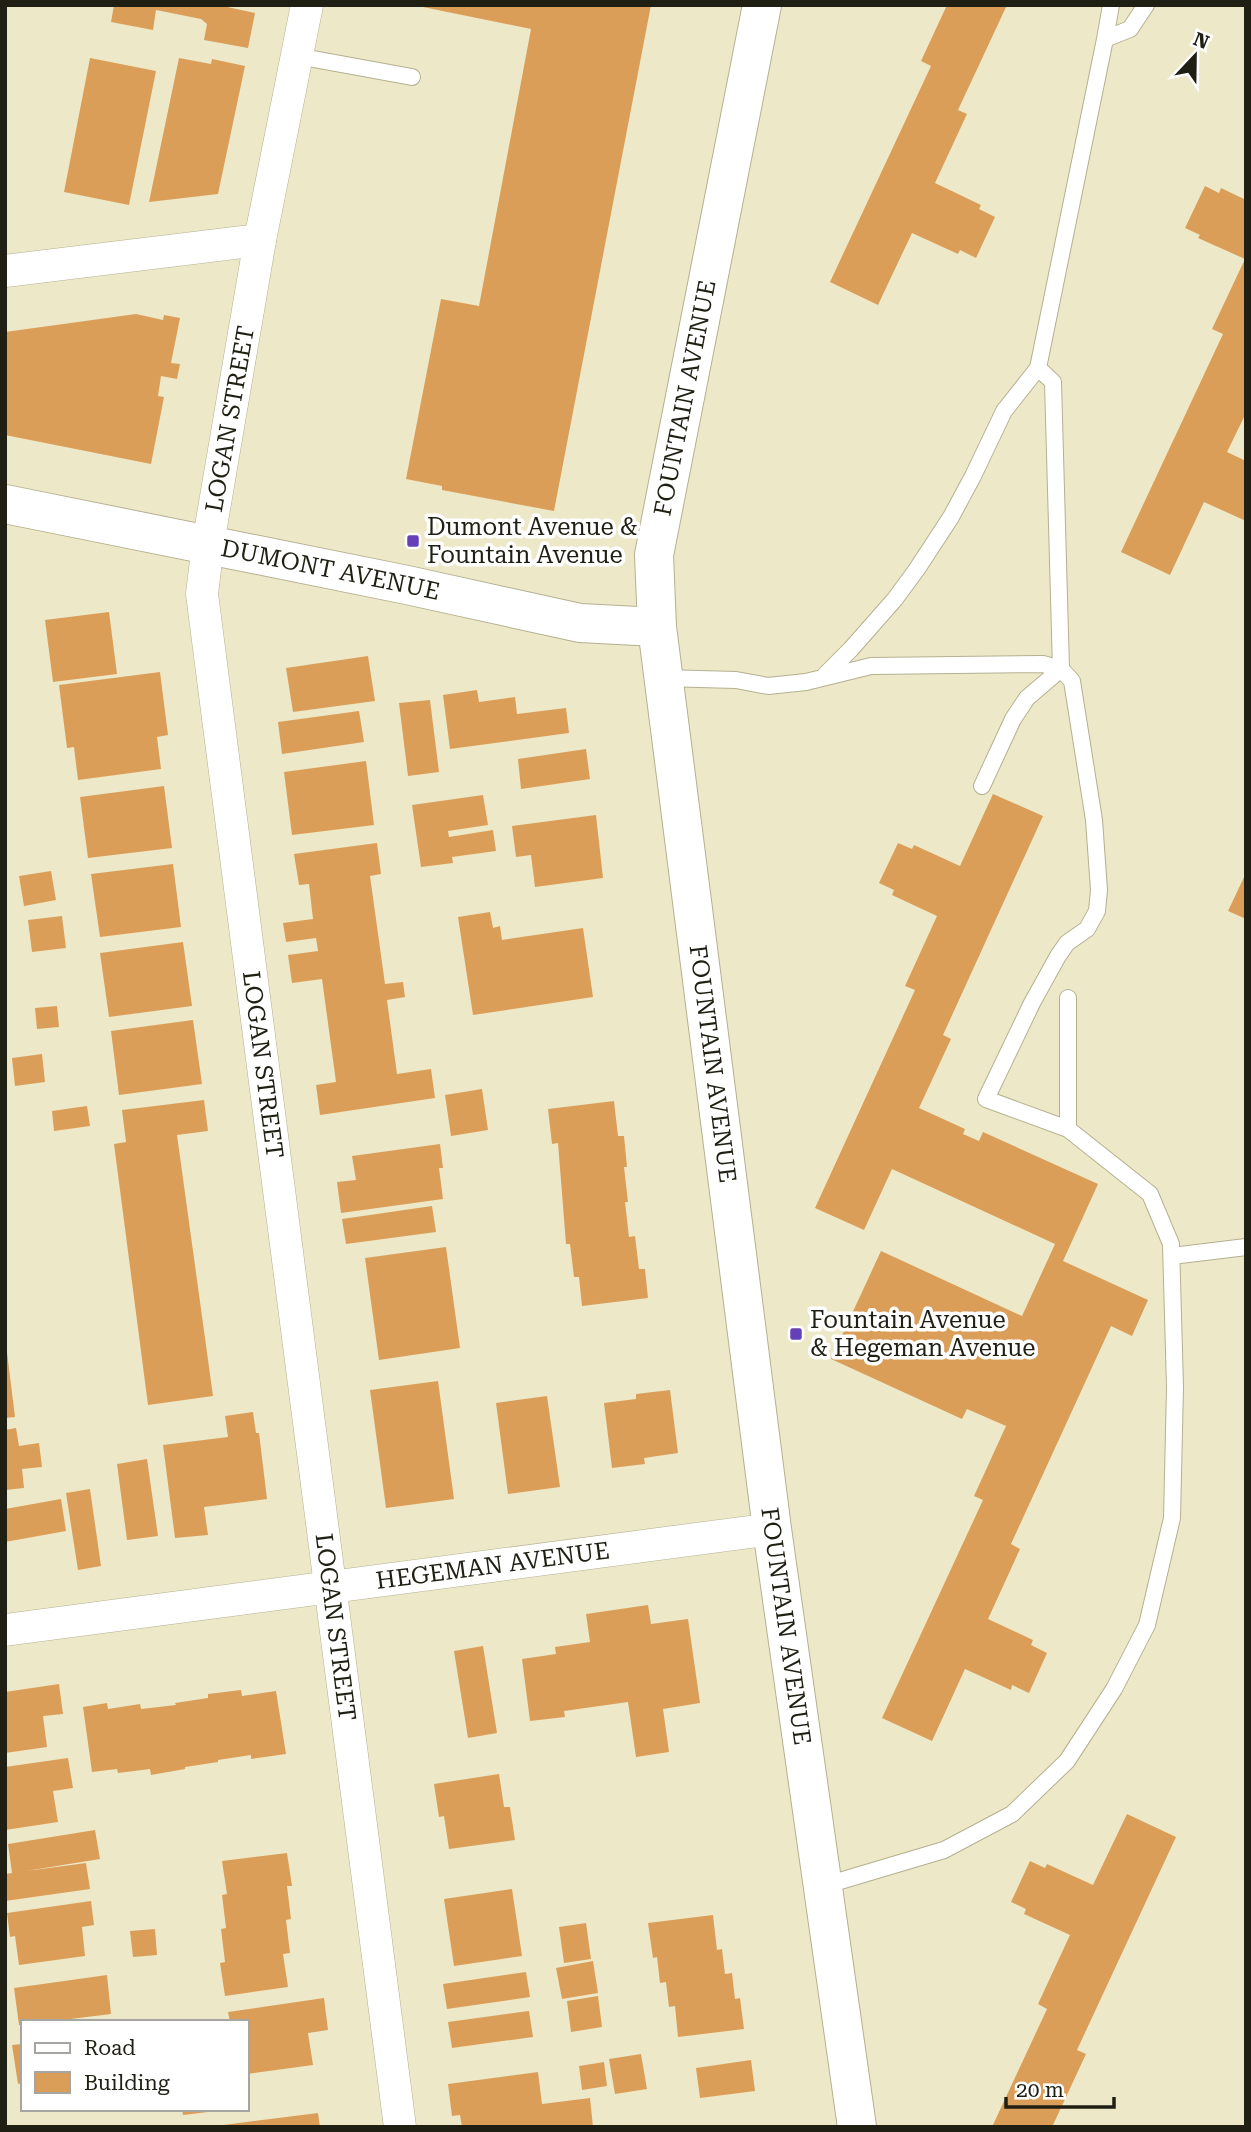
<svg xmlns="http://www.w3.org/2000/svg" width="1251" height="2132" font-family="'Roboto Serif',serif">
	<rect width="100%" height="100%" fill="#ede9c8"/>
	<path fill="#db9e59" d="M114,5H218L255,13L248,48L204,40L207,24L201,19L156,10L153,30L111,22Z
		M413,5H651L554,511L442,490V486L406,479L441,299L479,306L531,29Z
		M947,5H1007L958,110L967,114L935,183L981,205L979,209L995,217L976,258L960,250L958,254L912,233L878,305L830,282L931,66L921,61Z
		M90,58L156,71L129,205L64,192Z
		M179,58L211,64L212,59L245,66L218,194L149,202Z
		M1205,186L1219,193L1221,188L1246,200V413L1227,452L1246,461V521L1204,502L1170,575L1121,552L1223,334L1212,329L1245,259L1198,238L1200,235L1185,228Z
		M136,314L163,320L164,315L180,318L171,363L180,364L177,379L161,376L158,396L164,397L151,464L5,435V332Z
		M109,612L117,674L53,682L45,620Z
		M368,656L375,701L293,712L286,668Z
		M160,672L168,735L157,737L161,769L78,780L74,747L67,748L59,685Z
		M477,690L479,702L515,697L517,714L566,708L569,733L450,749L443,695Z
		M430,700L439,772L408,776L399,703Z
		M359,711L364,742L282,754L278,722Z
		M586,749L590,779L521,789L518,759Z
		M366,761L374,825L292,835L284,772Z
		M164,786L172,848L88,858L80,797Z
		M993,794L1043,816L943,1035L951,1039L919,1108L965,1129L963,1134L979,1141L983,1132L1098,1184L1063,1261L1148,1300L1132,1336L1111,1326L1011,1544L1020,1549L988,1619L1033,1640L1031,1645L1047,1653L1029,1693L1012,1685L1011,1690L965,1669L932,1741L882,1718L983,1500L974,1496L1006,1426L967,1409L962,1419L831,1359L881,1251L1022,1316L1055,1244L892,1169L864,1230L815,1208L915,990L905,986L937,916L892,895L894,890L879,883L898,843L912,849L914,845L960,866Z
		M483,795L488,825L448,831L449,837L493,830L496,851L452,857L453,863L421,867L412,805Z
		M596,815L603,878L535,887L531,855L516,857L512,826Z
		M377,843L381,874L370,876L385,984L403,982L405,997L387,1000L397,1074L431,1069L435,1098L320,1115L316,1085L336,1082L322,979L292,983L288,955L318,951L316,938L286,942L283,923L313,919L309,884L299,885L294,854Z
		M173,864L181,927L100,937L91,874Z
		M51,871L56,900L24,906L19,876Z
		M1246,873V919L1228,911Z
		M490,912L493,928L500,926L502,940L583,928L593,997L473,1015L458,917Z
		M62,916L66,948L32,952L28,920Z
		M183,942L192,1006L109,1017L100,953Z
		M57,1006L59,1027L37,1029L35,1008Z
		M193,1020L202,1084L119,1095L111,1031Z
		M42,1054L45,1082L15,1086L12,1058Z
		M482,1089L488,1130L451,1136L445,1095Z
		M204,1100L208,1131L177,1135L213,1396L148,1405L114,1144L126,1142L122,1110Z
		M614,1101L618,1136H624L627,1167H624L628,1202H625L629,1237L635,1236L639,1269H645L648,1298L582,1306L579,1277H574L570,1244H566L558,1143L552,1144L548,1109Z
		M87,1106L90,1126L54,1131L52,1111Z
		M440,1144L443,1168H439L443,1199L341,1213L337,1182L356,1180L352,1156Z
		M432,1206L436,1232L346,1244L342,1219Z
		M446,1247L460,1348L379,1360L365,1258Z
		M5,1352H7L15,1417L5,1418Z
		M438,1381L454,1499L386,1508L370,1390Z
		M670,1390L678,1453L644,1458L645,1464L612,1468L604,1403L636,1399V1394Z
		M547,1396L560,1487L508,1494L496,1403Z
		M253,1412L256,1433H259L267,1499L204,1507L208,1535L175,1538L163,1445L228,1437L225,1416Z
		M16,1428L19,1446L39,1443L42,1467L22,1469L24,1488L5,1490V1430Z
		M147,1459L158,1536L127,1540L117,1464Z
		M90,1489L101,1566L78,1570L66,1493Z
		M61,1499L66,1531L5,1542V1509Z
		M648,1605L651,1624L688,1619L700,1703L663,1709L669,1752L636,1757L628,1702L564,1711L565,1717L530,1721L522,1659L556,1654L555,1647L590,1642L586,1614Z
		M483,1646L497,1733L468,1738L454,1651Z
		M59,1684L63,1714L43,1716L47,1747L5,1753V1692Z
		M241,1690L242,1696L276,1691L286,1754L251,1759V1755L218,1760V1762L185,1767V1769L151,1775L150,1769L118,1773L117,1769L92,1772L83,1707L107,1703L108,1709L140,1704L141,1709L176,1705L175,1703L208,1698V1694Z
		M68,1758L73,1788L53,1791L58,1822L5,1830V1767Z
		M499,1774L504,1807H510L515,1840L449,1849L444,1816L439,1817L434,1784Z
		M1127,1814L1176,1837L1077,2050L1086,2054L1053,2125L1058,2127H992L1047,2009L1038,2004L1070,1935L1024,1914L1026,1909L1011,1902L1030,1861L1045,1868L1047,1864L1093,1885Z
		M95,1830L100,1859L26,1871L86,1863L90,1889L5,1901V1874L12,1873L8,1844Z
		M287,1853L292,1886H287L291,1919L286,1920L290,1953L283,1954L288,1987L225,1996L220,1963L225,1962L221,1929L226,1928L222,1895L227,1894L222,1861Z
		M512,1889L522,1956L454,1966L444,1899Z
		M91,1901L94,1925L82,1927L85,1956L19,1965L15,1936L10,1937L7,1913Z
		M713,1915L717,1950L722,1949L725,1974L732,1973L735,1999L740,1998L744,2029L678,2037L675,2006L669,2007L666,1982L660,1983L657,1957L653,1958L648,1923Z
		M586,1923L591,1959L564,1963L559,1927Z
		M155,1929L157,1955L133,1957L130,1931Z
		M593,1961L598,1993L562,1999L556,1968Z
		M526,1972L530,1997L447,2009L443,1984Z
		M107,1975L111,2014L46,2022H23V2025H19L14,1988Z
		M598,1996L602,2027L571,2032L567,2001Z
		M324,1998L328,2030L308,2033L313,2065L247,2074V2022H230L228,2012Z
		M529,2011L533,2037L452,2048L448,2022Z
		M23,2044V2083L18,2084L12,2045Z
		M641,2054L647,2089L615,2094L609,2059Z
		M751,2060L755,2091L700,2098L696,2068Z
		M604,2062L607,2086L582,2090L579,2066Z
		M538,2072L542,2104L590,2098L593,2127H462L460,2115L452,2116L448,2084Z
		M182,2109H207L208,2112L183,2115Z
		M318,2113L320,2127H223V2125Z"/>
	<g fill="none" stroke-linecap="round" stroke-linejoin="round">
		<g stroke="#b4b090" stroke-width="18">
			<path id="lane" d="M1105,39L1111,5
				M297,56L412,77
				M825,675L851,649L895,599L917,569L951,517L973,476L1004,411L1038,368
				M663,678L736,680L768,686L806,682L871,666L1043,664L1061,669L1072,681L1094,820L1099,890L1097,911L1087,929L1067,943L1058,956L1032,1003L986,1099L1068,1129L1150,1194L1171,1244L1175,1387L1172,1518L1147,1625L1114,1689L1067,1761L1012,1814L944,1850L823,1886
				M982,786L1013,719L1027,698L1061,669L1053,382L1038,368L1105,39L1130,29L1146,5
				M1068,1129V998
				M1172,1256L1246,1247"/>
		</g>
		<g stroke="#b4b090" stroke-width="33">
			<g id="street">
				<path id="s1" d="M307,5L260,240L208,544L202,594L400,2127"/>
				<path d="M5,271L260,240"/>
				<path id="s2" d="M5,1630L772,1529"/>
			</g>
		</g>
		<g stroke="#b4b090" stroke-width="40">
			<g id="secondary">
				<path id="s3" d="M762,5L654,555L657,627L772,1529L857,2127"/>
				<path id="s4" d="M5,504L407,585L580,623L657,627"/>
			</g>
		</g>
		<use href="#lane" stroke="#fff" stroke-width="16"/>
		<use href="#street" stroke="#fff" stroke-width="32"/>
		<use href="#secondary" stroke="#fff" stroke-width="38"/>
	</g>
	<g fill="#6441b9" stroke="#fff" stroke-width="2.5">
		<rect x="406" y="534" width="14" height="14" rx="3.5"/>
		<rect x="789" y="1327" width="14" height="14" rx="3.5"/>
	</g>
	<g text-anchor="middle" stroke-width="7" stroke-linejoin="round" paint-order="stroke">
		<g font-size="24" fill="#201f13" stroke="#fff">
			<text transform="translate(685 398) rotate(-79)" y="8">FOUNTAIN AVENUE</text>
			<text transform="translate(230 419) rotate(-80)" y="8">LOGAN STREET</text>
			<text dy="8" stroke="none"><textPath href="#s4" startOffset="332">DUMONT AVENUE</textPath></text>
			<text dy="8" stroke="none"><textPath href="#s1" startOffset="1073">LOGAN STREET</textPath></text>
			<text dy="8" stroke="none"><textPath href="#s3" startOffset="1073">FOUNTAIN AVENUE</textPath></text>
			<text dy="8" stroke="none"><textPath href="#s2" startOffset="492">HEGEMAN AVENUE</textPath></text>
			<text dy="8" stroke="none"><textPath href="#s1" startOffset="1640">LOGAN STREET</textPath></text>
			<text dy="8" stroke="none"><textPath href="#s3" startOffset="1640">FOUNTAIN AVENUE</textPath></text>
		</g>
		<g font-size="24" fill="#201f13" stroke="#fff" text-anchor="start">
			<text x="427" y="535">Dumont Avenue &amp;<tspan x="427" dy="28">Fountain Avenue</tspan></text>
			<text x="810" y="1328">Fountain Avenue<tspan x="810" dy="28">&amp; Hegeman Avenue</tspan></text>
		</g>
	</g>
	<rect width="1251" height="2132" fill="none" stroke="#201f13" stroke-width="14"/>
	<rect x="21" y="2020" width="228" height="91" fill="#ffffff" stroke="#a6a5a1" stroke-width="2"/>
	<rect x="35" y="2043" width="35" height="10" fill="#ffffff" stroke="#a6a5a1" stroke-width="2"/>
	<text x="84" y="2055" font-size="21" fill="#201f13">Road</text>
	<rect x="35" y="2072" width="35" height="21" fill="#db9e59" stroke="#a6a5a1" stroke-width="2"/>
	<text x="84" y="2090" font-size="21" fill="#201f13">Building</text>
	<g transform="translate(1195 56) rotate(22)" stroke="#ffffff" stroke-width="5" paint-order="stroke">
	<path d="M0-5L12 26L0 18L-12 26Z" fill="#201f13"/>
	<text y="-10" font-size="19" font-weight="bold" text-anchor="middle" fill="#201f13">N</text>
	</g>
	<path d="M1006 2097v10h108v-10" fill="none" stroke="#201f13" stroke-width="3.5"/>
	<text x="1016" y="2097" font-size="21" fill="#201f13" stroke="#ffffff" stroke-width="5" paint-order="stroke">20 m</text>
</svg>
